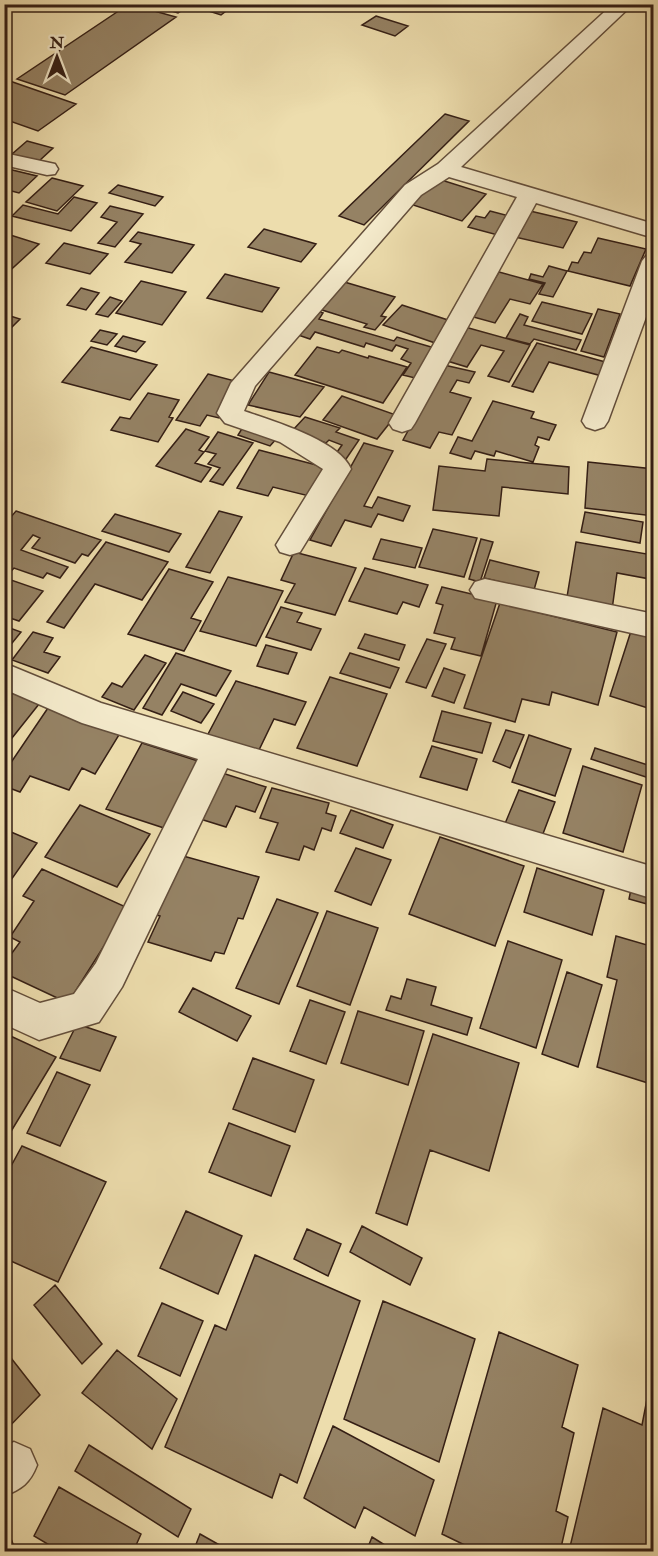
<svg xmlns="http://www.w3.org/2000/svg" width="658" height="1556" font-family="'IM FELL Double Pica',serif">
	<rect width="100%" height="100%" fill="#edddad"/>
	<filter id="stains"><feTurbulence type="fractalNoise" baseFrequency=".00333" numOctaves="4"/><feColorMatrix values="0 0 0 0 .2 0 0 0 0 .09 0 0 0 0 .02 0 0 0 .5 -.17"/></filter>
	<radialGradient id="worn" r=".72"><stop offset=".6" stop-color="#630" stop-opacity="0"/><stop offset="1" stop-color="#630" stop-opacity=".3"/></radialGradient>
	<path fill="#958264" stroke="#351f15" stroke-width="1.5" d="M129,4L176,17L65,95L17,79Z
		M149,4H235L221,15L190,5L178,13Z
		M376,16L408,26L395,36L362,25Z
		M4,79L76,104L38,131L4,119Z
		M445,114L469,121L364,225L339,216Z
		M27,141L53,148L38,162L11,155Z
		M4,168L37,176L19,193L4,189L11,181L4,179Z
		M52,178L83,186L57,211L26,202Z
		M435,178L486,194L462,221L410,204Z
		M118,185L163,197L155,206L109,193Z
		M74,197L97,203L71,231L12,216L23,205L58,214Z
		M110,206L143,214L115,247L98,243L117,222L101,217Z
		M490,211L517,218L505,237L468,227L476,216L485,218Z
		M530,211L577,222L563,248L515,237Z
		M264,229L316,244L301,262L248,247Z
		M138,232L194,245L172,273L125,262L141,244L130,241Z
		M4,233L39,244L4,276Z
		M598,238L646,249L630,286L568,271L572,262L578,263L584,252L591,253Z
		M64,243L108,254L90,274L46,263Z
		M549,266L567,271L553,297L539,294L545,283L529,279L531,274L543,277Z
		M499,272L543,284L530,304L510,299L495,323L470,316Z
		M225,274L279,288L262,312L207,298Z
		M141,281L186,292L162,325L116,313Z
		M341,281L395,297L381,316L386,317L375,330L364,327L367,324L319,309Z
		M81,288L99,293L86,310L67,305Z
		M110,297L122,301L108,317L96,314Z
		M542,302L592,314L582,334L532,321Z
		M402,305L454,322L438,344L383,325Z
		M598,309L620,314L604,357L581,351Z
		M314,310L323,313L319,319L394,341L397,337L438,349L419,379L403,375L411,363L401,359L408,349L396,345L392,351L366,343L364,347L315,332L310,339L295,334Z
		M4,314L20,319L4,335Z
		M520,314L528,317L524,325L581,340L576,350L534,339L530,344L506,338Z
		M465,327L530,345L509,382L488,376L504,351L481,345L467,367L444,360Z
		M100,330L117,334L107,345L91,341Z
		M123,336L145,342L136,352L115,346Z
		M537,343L609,363L602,376L549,362L533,392L512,386Z
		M91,347L157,365L130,400L62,382Z
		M317,347L339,353L342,350L368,358L369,356L407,367L383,403L295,375Z
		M444,365L475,372L469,383L457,380L450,392L471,398L452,435L439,432L430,448L403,440Z
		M269,372L324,387L300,417L248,405Z
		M208,374L235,381L237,390L219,418L207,415L200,426L176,420Z
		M148,393L179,400L169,417L173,418L158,442L111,430L120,417L130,419Z
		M342,396L396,415L377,439L323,420Z
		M493,401L534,412L531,418L556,425L549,440L538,437L535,445L539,447L533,462L496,451L494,456L475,451L471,459L450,453L458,437L472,441Z
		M305,417L340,428L336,432L359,440L346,459L335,455L342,445L329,440L326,443L292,431Z
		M243,427L277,438L270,446L238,435Z
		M186,429L209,437L199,450L204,452L195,463L211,468L201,482L156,466Z
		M218,432L253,443L223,485L210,481L220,468L208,464L216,454L205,451Z
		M364,443L393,451L364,506L372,508L378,497L410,506L403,521L378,514L371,527L345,520L331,546L310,540Z
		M259,450L324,467L309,496L273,487L268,496L237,488Z
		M487,459L569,467L568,494L502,487L499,516L433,510L439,466L485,471Z
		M588,462L654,469V516L585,508Z
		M16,511L101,540L88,556L82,554L75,563L32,548L40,538L33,535L21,550L68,567L60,578L47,573L43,578L14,568L5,578L43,591L19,621L4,616V525Z
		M219,511L242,517L210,573L186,567Z
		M585,512L643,522L640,543L581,532Z
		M115,514L181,534L169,552L102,531Z
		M433,529L477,538L464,577L419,567Z
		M381,539L422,548L415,568L373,559Z
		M481,539L493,542L480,582L469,579Z
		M106,542L168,562L142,600L95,584L64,628L47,622Z
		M576,542L653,555L650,579L617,573L612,610L566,603Z
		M294,552L356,568L335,615L285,602L295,584L281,580Z
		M490,560L539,572L534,590L484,578Z
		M365,568L428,585L419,607L403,602L397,614L349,601Z
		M169,569L213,582L191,618L201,621L184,651L128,634Z
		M228,577L283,591L256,646L200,631Z
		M442,587L497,600L481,656L451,649L455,638L434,633L443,605L436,603Z
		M500,603L617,632L598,705L552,692L549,705L522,699L515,722L464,708Z
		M281,607L302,613L297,622L321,629L311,650L266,637Z
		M7,627L21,632L4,653V630Z
		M632,628L654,634V710L610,696Z
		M33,632L53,638L44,652L60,657L48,673L12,660Z
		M365,634L405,645L399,660L358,648Z
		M427,639L446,644L426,688L406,682Z
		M266,645L297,653L288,674L257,666Z
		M176,653L231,671L216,696L181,684L162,715L143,708Z
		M350,653L399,668L390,688L340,673Z
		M145,655L166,663L134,710L102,697L112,683L122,687Z
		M444,668L465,675L454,703L432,696Z
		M330,677L387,694L357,766L297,748Z
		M236,681L306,702L295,725L274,719L258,752L207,736Z
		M4,683L43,699L4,748Z
		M183,692L214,704L201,723L171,711Z
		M50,705L122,730L95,774L82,768L69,790L30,776L20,792L4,786V763L10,764Z
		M442,711L491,723L482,753L433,741Z
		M506,730L524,735L510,768L493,761Z
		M529,735L571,749L555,796L512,782Z
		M142,743L198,761L164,828L106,809Z
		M432,746L477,759L467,790L420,777Z
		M595,748L654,767L652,779L591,759Z
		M583,766L642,785L623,852L563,833Z
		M219,772L266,787L255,812L236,806L226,827L197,818Z
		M272,788L329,803L326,813L336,816L331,831L322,828L314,850L304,846L299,860L266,852L278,823L260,818Z
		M519,790L555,802L541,839L504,826Z
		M80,805L150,834L117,887L45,857Z
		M351,810L393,825L383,848L340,833Z
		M4,829L37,843L4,890Z
		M440,837L524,866L495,946L409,914Z
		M356,848L391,860L371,905L335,891Z
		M176,854L259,877L243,919L238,918L224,954L215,952L211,961L148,942L160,916L149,913Z
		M537,868L604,890L592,935L524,912Z
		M42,869L128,908L68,1003L4,973V964L20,942L10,937L34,901L23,896Z
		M633,879L654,884V906L629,899Z
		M277,899L318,913L279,1004L236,988Z
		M327,911L378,928L350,1005L297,986Z
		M616,936L654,947V1071L651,1084L597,1067L617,980L607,977Z
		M508,941L562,960L536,1048L480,1028Z
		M567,972L602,985L578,1067L542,1054Z
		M407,979L436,987L431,1005L472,1018L467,1035L386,1010L391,996L401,999Z
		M193,988L251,1016L237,1041L179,1012Z
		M310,1000L345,1012L326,1064L290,1051Z
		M358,1011L424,1031L408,1085L341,1063Z
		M77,1024L116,1037L100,1071L60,1058Z
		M4,1033L56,1057L4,1143Z
		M433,1034L519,1063L489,1171L430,1150L407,1225L376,1213Z
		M253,1058L314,1080L295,1132L233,1109Z
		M57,1072L90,1085L60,1146L27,1133Z
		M229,1123L290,1146L271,1196L209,1172Z
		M22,1146L106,1182L58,1282L4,1258V1179Z
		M186,1211L242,1236L218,1294L160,1268Z
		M362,1226L422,1258L410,1285L350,1252Z
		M307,1229L341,1244L328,1276L294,1259Z
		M255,1255L360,1301L297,1483L280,1474L272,1498L165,1447L215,1325L226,1330Z
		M55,1285L102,1344L82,1364L34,1305Z
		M383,1301L475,1339L439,1462L344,1419Z
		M162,1303L203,1321L180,1376L138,1356Z
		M499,1332L578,1365L562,1427L574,1433L556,1511L568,1517L560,1552H479L442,1534Z
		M4,1349L40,1395L4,1432Z
		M117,1350L177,1399L152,1449L82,1393Z
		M648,1394L654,1396V1552L569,1551L603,1408L642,1425Z
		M333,1426L434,1480L415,1536L364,1507L355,1528L304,1498Z
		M89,1445L191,1509L178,1537L75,1471Z
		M59,1487L141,1534L133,1552H61L34,1536Z
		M4,1520L16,1552H4Z
		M200,1534L232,1552H193Z
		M372,1537L396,1552H366Z"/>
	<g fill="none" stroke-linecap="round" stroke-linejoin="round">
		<g stroke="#634e3b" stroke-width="3">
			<path id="street" d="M613,4H633L461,167L654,224V238L536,203L415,423L411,429L402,432L393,429L389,423L517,197L449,177L421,195L255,386L244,411C272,421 339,440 351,469L300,552L290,555L280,552L276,545L323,469L280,442L225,423L217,413L231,383L405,185L438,164Z
				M4,153L55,164L58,169L55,174L47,175L4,165Z
				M654,254V295L608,421L604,427L595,430L586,427L582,421L642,261L646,256Z
				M485,579L654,614V638L475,598L470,590L475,582Z
				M4,663L101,703L654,867V899L227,768L122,987L99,1022L39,1040L4,1024V987L40,1003L74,994L96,963L198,759L82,723L4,689Z
				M14,1442L30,1449L37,1465C30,1483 22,1489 4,1496V1446Z"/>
		</g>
		<use href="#street" fill="#f3e9ca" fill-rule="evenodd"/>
	</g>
	<rect width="658" height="1556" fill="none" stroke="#edddad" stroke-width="24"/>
	<rect x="6" y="6" width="646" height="1544" fill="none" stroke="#351f15" stroke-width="3"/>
	<rect x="12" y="12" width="634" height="1532" fill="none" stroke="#351f15" stroke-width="1.5"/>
	<g transform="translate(57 57)" stroke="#f3e9ca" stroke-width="4.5" paint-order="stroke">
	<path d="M0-4.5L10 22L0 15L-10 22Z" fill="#351f15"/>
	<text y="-9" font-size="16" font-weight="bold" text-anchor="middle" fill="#351f15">N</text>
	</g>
	<rect width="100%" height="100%" filter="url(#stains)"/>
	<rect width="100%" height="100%" fill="url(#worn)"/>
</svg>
